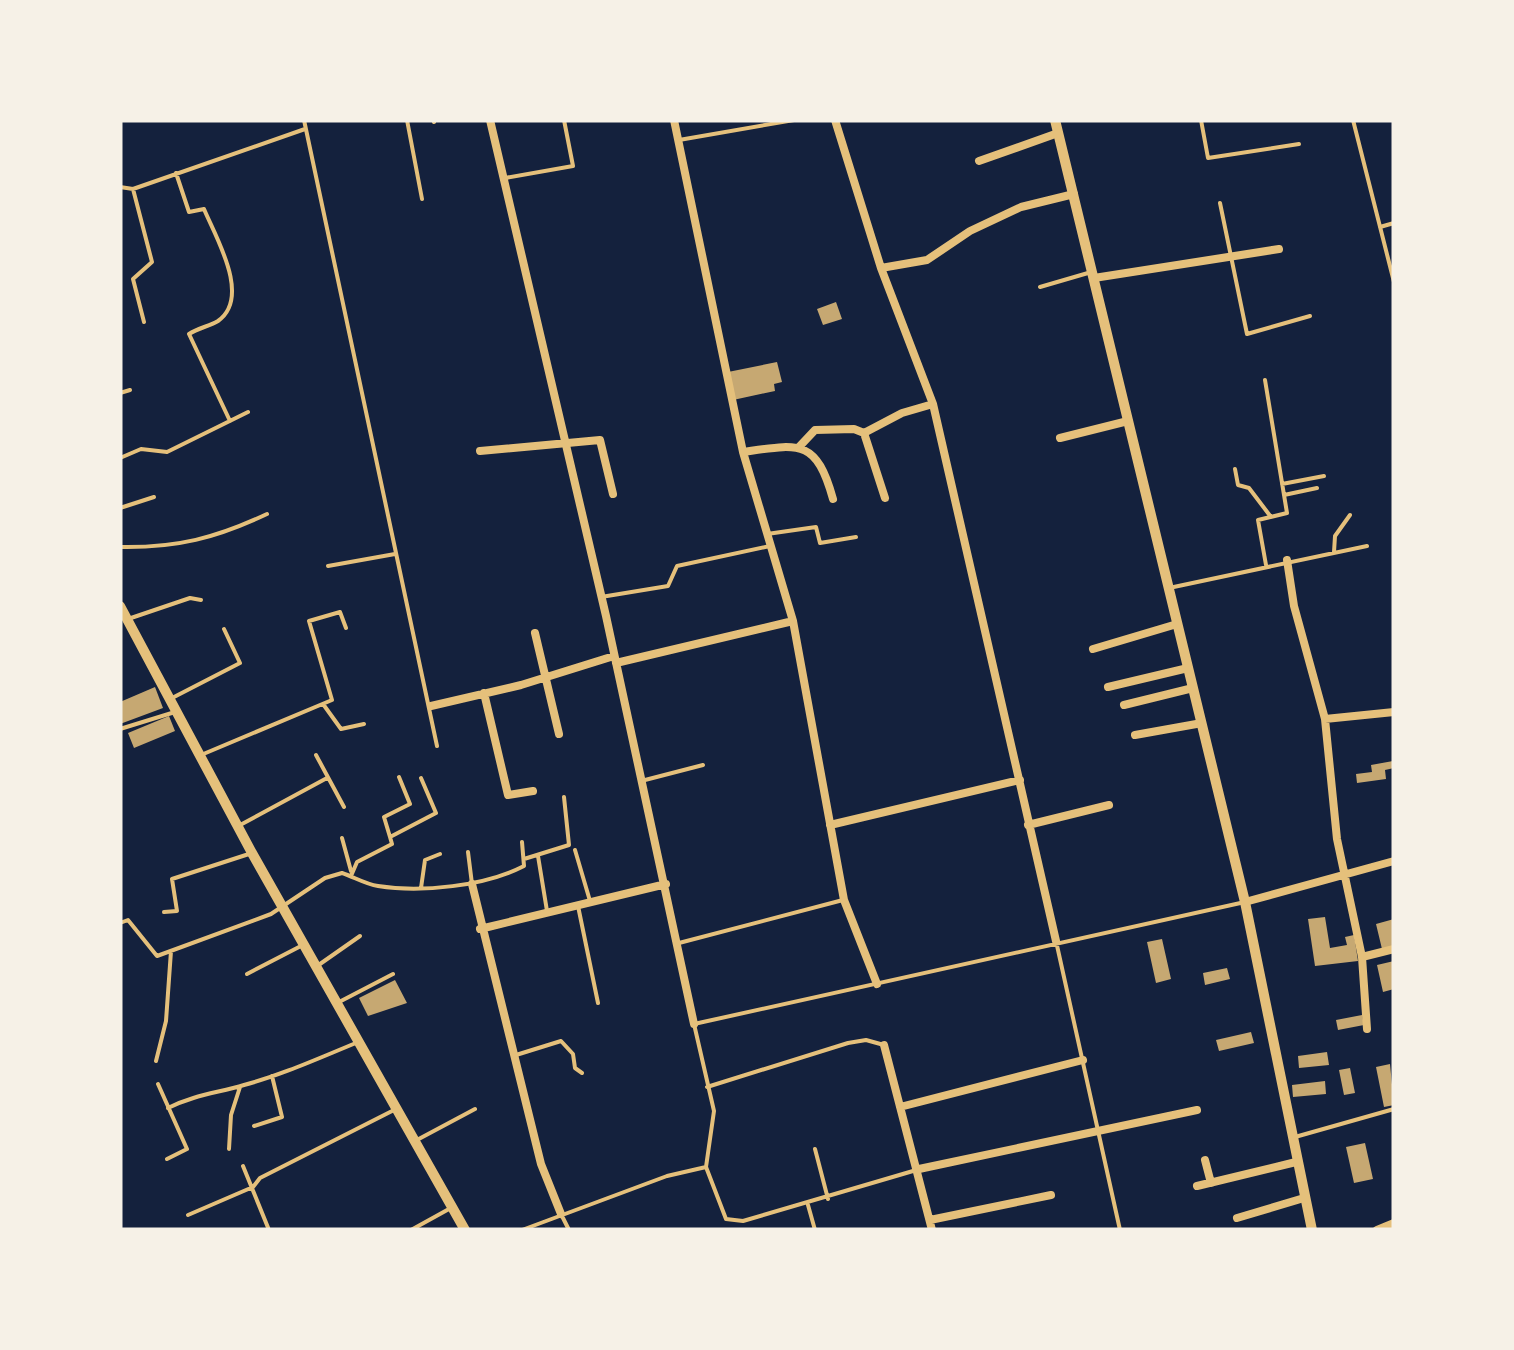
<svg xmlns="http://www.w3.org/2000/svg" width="1514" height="1350" font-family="'Varela Round',sans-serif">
	<rect width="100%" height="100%" fill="#14213d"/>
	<path fill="#c6a872" d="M836,302L842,319L823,325L817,309Z
		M777,362L782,382L774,384L775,391L733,400L728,372Z
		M155,687L163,708L120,724V702Z
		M169,716L175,731L134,748L128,733Z
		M1393,761L1394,768L1385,770L1386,779L1357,783L1356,774L1372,772L1371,765Z
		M1325,917L1330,948L1347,945L1345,937L1354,935L1358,961L1315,966L1308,919Z
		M1394,919V946L1382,949L1376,924Z
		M1162,939L1171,979L1156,983L1147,942Z
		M1394,961V989L1383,992L1377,965Z
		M1227,968L1230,979L1205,985L1203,973Z
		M395,980L407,1003L368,1016L359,998Z
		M1362,1015L1364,1025L1338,1030L1336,1020Z
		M1251,1032L1254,1043L1219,1051L1216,1040Z
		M1327,1052L1329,1065L1299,1068L1298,1056Z
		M1390,1064L1394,1105L1384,1107L1376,1067Z
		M1350,1068L1355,1093L1344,1095L1339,1070Z
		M1325,1081L1326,1094L1293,1097L1292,1085Z
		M1365,1143L1373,1179L1354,1183L1346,1147Z"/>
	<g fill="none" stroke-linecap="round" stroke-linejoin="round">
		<path stroke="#e5c07b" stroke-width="4" d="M304,120L437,746
			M407,120L422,199
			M433,120L434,122
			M1201,120L1208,158L1299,144
			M1353,120L1394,282
			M679,140L794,120
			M176,173L189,212L204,209C215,236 252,297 218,321C210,326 198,328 189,334L230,421
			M505,178L573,166L564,120
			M120,187L133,189L305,129
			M133,189L152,262L133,279L144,322
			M1220,203L1247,334L1310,316
			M1380,227L1394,223
			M1040,287L1088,273
			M1265,380L1287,513L1258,520L1266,565
			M120,393L130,390
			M120,458L141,449L167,452L248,412
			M1235,469L1238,485L1249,488L1271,517
			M1282,484L1324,476
			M1284,495L1317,488
			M120,508L154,497
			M767,534L816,527L820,543L856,537
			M120,547C177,548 216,538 267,514
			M1334,552L1335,536L1350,515
			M328,566L395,554
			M1169,588L1367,546
			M601,597L668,586L677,566L770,546
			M131,618L190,598L201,600
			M174,697L240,663L224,629
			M323,704L341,729L364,724
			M120,729L175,712
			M201,755L332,700L309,621L340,612L346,628
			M316,755L344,807
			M645,780L703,765
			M242,824L327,778
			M390,837L384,817L410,804L399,777
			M342,838L351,871
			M575,850L590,901
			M468,852L472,884
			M538,856L547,911
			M524,859L569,845L564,797
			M351,876L357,862L392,844L390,837L436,813L421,778
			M421,888L425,860L440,854
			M578,906L598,1003
			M164,912L177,911L172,879L252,853
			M120,923L128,920L157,956L271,914L325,878L342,873C354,877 365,884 378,886C421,893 485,886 524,866L522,842
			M1056,941L1120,1230
			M679,943L843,900
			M320,964L360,936
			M247,974L299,947
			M341,1001L393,974
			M516,1055L561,1041L573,1054L575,1068L582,1073
			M156,1061L166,1021L171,951
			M158,1084L187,1149L167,1159
			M707,1087L848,1043L866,1040L884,1045
			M168,1108C194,1095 217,1093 244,1085C282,1075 319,1058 356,1043
			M254,1126L282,1117L272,1076
			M1295,1137L1394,1109
			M415,1141L475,1109
			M229,1149L231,1115L240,1087
			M815,1149L828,1199
			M243,1166L269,1230
			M706,1167L726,1219L743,1221L913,1171
			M808,1205L815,1230
			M561,1214L569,1230
			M188,1215L253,1187L260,1178L396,1109
			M411,1230L449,1209
			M522,1230L667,1176L706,1167L714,1111L694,1024L1245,902"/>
		<path stroke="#e5c07b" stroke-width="8" d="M490,120L606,616L694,1024
			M674,120L743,452L793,621L844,900L877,984
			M835,120L881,268L933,404L1056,941
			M979,161L1058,133
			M881,268L927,260L970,231L1021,207L1074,194
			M1094,278L1279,249
			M1060,438L1128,421
			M799,447L815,430L854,429L864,433
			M480,451L600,440L613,494
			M743,452C799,444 816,438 833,499
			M885,498L864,433L902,413L933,404
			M1287,560L1294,606L1325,719L1337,839L1362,957L1394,949
			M535,633L559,734
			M1093,649L1177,624
			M616,663L793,621
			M1108,687L1188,668
			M484,693L508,795L533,791
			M1124,705L1193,688
			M431,706L521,685L614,656
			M1325,719L1394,712
			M1135,735L1202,723
			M830,825L1020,780
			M1028,825L1109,805
			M472,884L541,1164L561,1214
			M1245,902L1394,861
			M480,929L666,884
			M1362,957L1367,1029
			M884,1045L932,1230
			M900,1107L1083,1060
			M1205,1160L1211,1183
			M919,1169L1197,1110
			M1197,1186L1296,1162
			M1237,1218L1304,1198
			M930,1220L1051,1195
			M1377,1230L1394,1223"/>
		<path stroke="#e5c07b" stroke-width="10" d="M1055,120L1245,902L1312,1230
			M120,606L252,853L465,1230"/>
	</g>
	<rect width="1514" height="1350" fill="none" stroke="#f6f1e7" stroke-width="245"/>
</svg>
